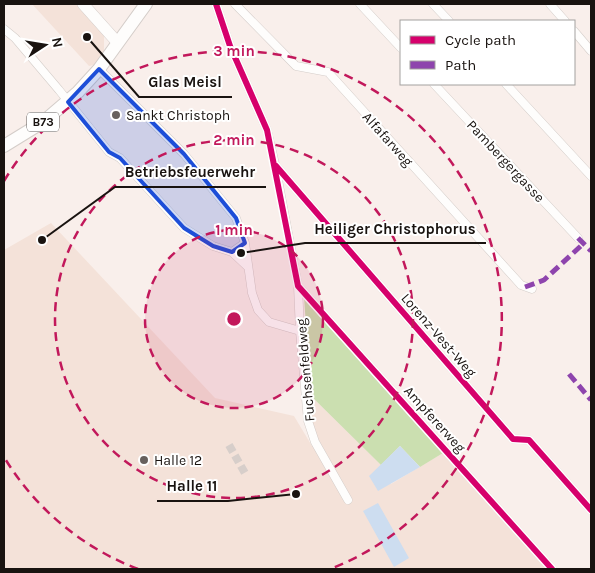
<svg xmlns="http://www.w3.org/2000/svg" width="595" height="573" font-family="Karla,sans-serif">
	<rect width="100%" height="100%" fill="#f9efeb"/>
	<path fill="#f4e2d9" d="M32,4H76L104,35V51L98,64L89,66Z
		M51,223L215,398L294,416L312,446L315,442L308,421L310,395L381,465L370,476L391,484L443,453L547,569H4V250Z"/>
	<path fill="#cbdfb0" d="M304,297L384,388L443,453L420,467L400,446L381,465L310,395V383Z"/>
	<path fill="#cdddf0" d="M400,446L420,467L378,491L369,476Z
		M378,503L409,558L394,567L363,511Z"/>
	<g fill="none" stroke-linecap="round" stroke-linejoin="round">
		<path stroke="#d7ceca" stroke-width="8" stroke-dasharray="8 4" stroke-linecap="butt" d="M229,445L246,475"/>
		<g stroke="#d4cdc9" stroke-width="9">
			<path id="street" d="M216,4L230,46L267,130L275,164L298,286L300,331L308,421L315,442L348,500
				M235,4L296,66L328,72L521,285L532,289
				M360,4L401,48
				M433,4L449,21
				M550,4L565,21
				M4,29L15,38L59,90L109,152L120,158L184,228L213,246L232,252L245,243
				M574,31L591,51
				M99,69L184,154L236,218L245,243L252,293L258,310L269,322L300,331
				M434,84L578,238
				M506,84L591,176
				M276,166L513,439L529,440L591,510
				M232,252L248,267
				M298,286L552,569"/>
		</g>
		<g stroke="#d4cdc9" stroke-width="12">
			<path id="secondary" d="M83,4L117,42"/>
		</g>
		<g stroke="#d4cdc9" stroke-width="14">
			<path id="primary" d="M4,146L43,122L78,92L99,69L146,4"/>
		</g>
		<use href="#street" stroke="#fefdfc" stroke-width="8"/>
		<use href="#secondary" stroke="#fefdfc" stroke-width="11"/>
		<use href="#primary" stroke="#fefdfc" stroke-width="12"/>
		<path stroke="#8e44ad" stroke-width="5" stroke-dasharray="10 5" stroke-linecap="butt" d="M578,238L591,251
			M525,287L544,280L583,244
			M569,374L591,400"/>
		<g stroke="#fff" stroke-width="9">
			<path id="cycleway" d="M216,4L230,46L267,130L298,286L552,569
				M276,166L513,439L529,440L591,510"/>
		</g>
		<use href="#cycleway" stroke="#d6006c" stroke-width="6"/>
	</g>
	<path fill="#1d4ed8" fill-opacity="0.2" stroke="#1d4ed8" stroke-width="4" stroke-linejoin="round" d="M99,69L184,154L236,218L245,243L232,252L213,246L184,228L120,158L109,152L68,102Z"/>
	<circle cx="234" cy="319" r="89" fill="#c2185b" fill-opacity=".12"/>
	<g fill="none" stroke="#c2185b" stroke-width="2.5" stroke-dasharray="9 6">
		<circle cx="234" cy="319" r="89"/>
		<circle cx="234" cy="319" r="179"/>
		<path d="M138 569A268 268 0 0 1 4 457M4 181A268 268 0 1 1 330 569"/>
	</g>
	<g fill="#67605d" stroke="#fff" stroke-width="2">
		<circle cx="116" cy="115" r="5"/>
		<circle cx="144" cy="460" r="5"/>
	</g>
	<g text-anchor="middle" stroke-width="4" stroke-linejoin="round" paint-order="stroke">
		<rect fill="#fff" stroke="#5e5a58" stroke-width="1" x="27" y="112.5" width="32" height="19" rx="4"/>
		<g font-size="12" font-weight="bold" fill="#191310">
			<text x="43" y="126">B73</text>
		</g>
		<g font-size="14" fill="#191310" stroke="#fff" text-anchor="start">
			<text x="126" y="120">Sankt Christoph</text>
			<text x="154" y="465">Halle 12</text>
		</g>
		<g font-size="14" fill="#191310" stroke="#fff">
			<text transform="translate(388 139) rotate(48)" y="5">Alfafarweg</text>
			<text transform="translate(506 161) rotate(47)" y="5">Pambergergasse</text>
			<text transform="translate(439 335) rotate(49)" y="5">Lorenz-Vest-Weg</text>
			<text transform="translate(305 370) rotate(-95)" y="5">Fuchsenfeldweg</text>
			<text transform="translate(435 419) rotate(48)" y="5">Ampfererweg</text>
		</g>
	</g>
	<circle cx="234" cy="319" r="8" fill="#c2185b" stroke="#fff" stroke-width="2.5"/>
	<g font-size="15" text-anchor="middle" font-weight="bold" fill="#c2185b" stroke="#fff" stroke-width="4" stroke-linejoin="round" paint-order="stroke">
		<text x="234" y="56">3 min</text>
		<text x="234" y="145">2 min</text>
		<text x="234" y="235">1 min</text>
	</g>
	<path fill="none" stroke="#191310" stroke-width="2" d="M87 37L139 97H232M42 240L115 187H266M241 253L305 243H486M296 494L228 501H157"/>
	<g fill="#191310" stroke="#fff" stroke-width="2">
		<circle cx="87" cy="37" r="5"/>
		<circle cx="42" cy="240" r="5"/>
		<circle cx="241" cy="253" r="5"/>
		<circle cx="296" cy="494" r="5"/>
	</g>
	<g font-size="15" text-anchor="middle" font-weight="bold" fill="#191310" stroke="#fff" stroke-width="4" stroke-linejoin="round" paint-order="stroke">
		<text x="185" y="87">Glas Meisl</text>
		<text x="190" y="177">Betriebsfeuerwehr</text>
		<text x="395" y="234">Heiliger Christophorus</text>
		<text x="192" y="491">Halle 11</text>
	</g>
	<rect width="595" height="573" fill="none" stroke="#191310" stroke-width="10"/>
	<rect x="400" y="20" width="175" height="65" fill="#ffffff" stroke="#a3a19f"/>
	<rect x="410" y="36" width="25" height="8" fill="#d6006c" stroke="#a3a19f"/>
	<text x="445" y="45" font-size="15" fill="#191310">Cycle path</text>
	<rect x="410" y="61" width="25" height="8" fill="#8e44ad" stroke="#a3a19f"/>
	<text x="445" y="70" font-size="15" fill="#191310">Path</text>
	<g transform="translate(45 45) rotate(78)" stroke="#ffffff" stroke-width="4" paint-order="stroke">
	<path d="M0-4L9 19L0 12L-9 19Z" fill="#191310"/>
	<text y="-8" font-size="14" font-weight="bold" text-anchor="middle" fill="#191310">N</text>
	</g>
</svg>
